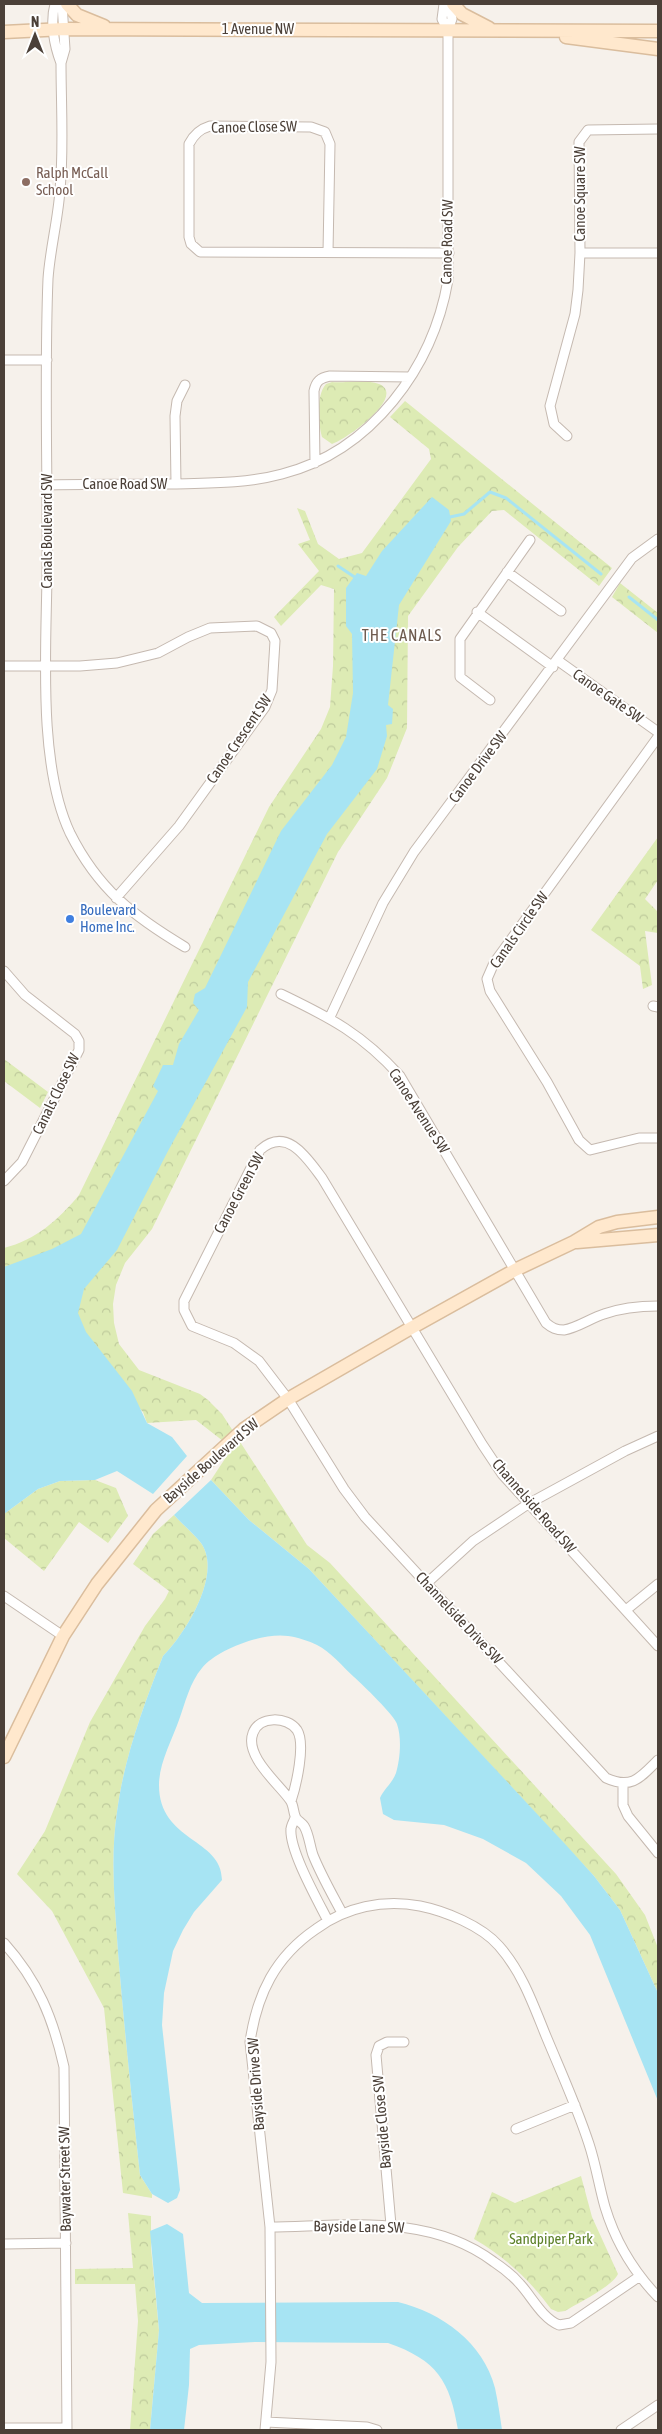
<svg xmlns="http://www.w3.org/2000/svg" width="662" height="2434" font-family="'Asap Condensed',sans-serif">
	<defs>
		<pattern id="park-crowns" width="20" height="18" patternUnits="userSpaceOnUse" patternTransform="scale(1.25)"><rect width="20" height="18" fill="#ddebb4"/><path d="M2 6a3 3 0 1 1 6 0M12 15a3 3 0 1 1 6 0" fill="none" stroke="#bfcb9c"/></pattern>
	</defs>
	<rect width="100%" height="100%" fill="#f6f1eb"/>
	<path fill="url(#park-crowns)" d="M332,382C346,383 366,379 379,384C408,396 344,441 332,444L322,437C318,423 316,395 326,384Z
		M405,401L612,568L599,586L504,510L492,511L458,547L408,616L407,728L387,778L338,852L152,1229L125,1263L116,1285L113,1304L114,1323L119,1344L139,1370L200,1394L208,1400L222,1414L307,1545L330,1563L616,1874L645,1915L658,1948V1993L620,1910L594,1876L309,1569L249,1520L211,1480L232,1448L196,1420L147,1423L143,1412L4,1270V1248C36,1240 58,1220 79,1195L269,807L321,729L330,707L333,666L334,589L321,585L281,626L274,617L319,571L298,544L310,540L297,508L305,511L318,544L339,559L362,553L431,459L429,449L390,417Z
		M620,583L658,613V633L612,597Z
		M658,837V880L645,899L658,912V933L645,931L652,985L643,989L640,966L591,930Z
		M4,1059L48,1092L40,1108L4,1081Z
		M95,1480L116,1488L128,1516L108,1543L79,1522L44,1571L4,1538V1514L38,1489L60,1481Z
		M174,1515C182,1524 193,1533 201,1543C223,1574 185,1634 163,1656C143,1707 124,1758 117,1812C110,1859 115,1906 118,1952C124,2027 132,2101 140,2175L152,2194V2198L123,2193L104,2008L52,1911L17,1874L45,1831L90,1722L145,1626L165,1599L169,1591L133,1564L153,1534Z
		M581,2176L592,2217L618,2274C613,2286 578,2303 565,2311L558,2312L551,2309C529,2279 505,2257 474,2239L492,2192L515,2203Z
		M128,2213L151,2216V2248L159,2330L150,2430H130L138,2321L135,2284H75V2269L133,2268Z"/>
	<path fill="#a7e4f3" d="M432,497L449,510L451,521L399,605L388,705L393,709L392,724L386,725L387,736L377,769L327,834L248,982L247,1007L168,1151L117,1250L84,1289L78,1313L86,1332L132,1391L147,1423L172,1437L187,1456L153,1494L117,1471L95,1480L60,1481L38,1489L4,1514V1267L52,1249L81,1234L158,1091L153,1086L163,1065H173L179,1044L199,1010L193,1003L195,994L205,988L281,831L332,765L346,737L353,693L352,634L346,626V588L357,573L366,576L382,551Z
		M211,1480L249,1520L309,1569L566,1845L594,1876L620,1910L658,1993V2101L590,1935L561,1896L526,1863L483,1839L444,1825L394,1820L383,1814L380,1798C384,1789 393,1782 396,1773C400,1760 402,1738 397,1724C395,1716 362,1684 354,1677C343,1667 330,1651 317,1645C309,1641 297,1637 288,1636C264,1632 217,1649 202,1668C190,1682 185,1703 179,1720C172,1740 159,1763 159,1785C159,1842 222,1838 222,1880L194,1912L183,1930L173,1951L164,1993L162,2025L180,2190L177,2198L168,2203L152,2194L140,2175C132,2101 124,2027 118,1952C115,1906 110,1859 117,1812C124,1758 143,1707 163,1656C185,1634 223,1574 201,1543C193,1533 182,1524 174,1515Z
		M167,2224L183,2234L189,2293L202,2303L398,2302C442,2313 483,2342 495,2388C498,2402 500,2416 502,2430H458C450,2381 437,2360 388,2343L255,2342L199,2345L190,2349L189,2385L184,2430H150L159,2330L150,2231Z"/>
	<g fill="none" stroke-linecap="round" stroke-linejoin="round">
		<path stroke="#a7e4f3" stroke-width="3" d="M450,517L464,514L490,492L506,498L601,574
			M338,566L356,578
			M629,597L658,620"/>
		<g stroke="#c5b9b0" stroke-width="11">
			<path id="street" d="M55,4C50,22 54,45 61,63
				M62,4L65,49L61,63C61,105 64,148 60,190C58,220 50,249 48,279C44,378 48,477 47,576C46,651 38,765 70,833C98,889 133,916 185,947
				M444,4L442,19L448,30
				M328,252L330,144L325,132L311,127L210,126C200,129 194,134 189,144V237L191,244L200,252L449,253
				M580,253H658
				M4,360H47
				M567,436L554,424L550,406L575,314L578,290L580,253L579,142L588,130L658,129
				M315,463L314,391C316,381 320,378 330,376L410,377
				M176,484L175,416L177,401L185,385
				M48,485C88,484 129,484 169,484C207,483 245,484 282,474C372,451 433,367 448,280V30L452,19L450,4
				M507,572L561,611
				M477,612L553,667
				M557,660L658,732
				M4,666H80L117,663L158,653L188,637L210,628L257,626L271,633L275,641L272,690L265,707L179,826L116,898
				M490,700L460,677V639L530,540
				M658,737L494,963L487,979L490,991L547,1082L579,1140L590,1150L639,1138H658
				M4,971L25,995L75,1034L79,1041V1050L22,1162L4,1181
				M281,994C331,1018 362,1034 400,1076L546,1323C552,1328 556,1330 564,1330C577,1328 591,1318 604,1314C621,1308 640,1306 658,1306
				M653,1006L658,1007
				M330,1017L383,903L414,852L632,558L658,539
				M427,1583L473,1541L528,1504L625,1451L658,1436
				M4,1596L63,1636
				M626,1610L658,1584
				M658,1646L502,1474L482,1444L322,1178C307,1158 287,1126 260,1150L184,1301V1310L192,1326L234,1343L259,1361L288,1399L344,1489L365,1517L606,1778C632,1790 641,1777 658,1760
				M623,1783V1805L628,1816L658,1853
				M291,1801C296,1786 306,1744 297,1730C287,1716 259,1716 253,1733C244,1756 279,1784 290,1800C294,1805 293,1813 296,1818C298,1821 302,1823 304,1826C309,1834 310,1847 313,1855C321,1875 332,1894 342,1913
				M295,1818C294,1821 291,1826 291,1829C289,1850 318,1901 328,1921
				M4,1943C38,1981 53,2018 64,2067L67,2430
				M516,2129L575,2105
				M391,2225L376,2055L379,2046L387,2042H404
				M270,2227C346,2226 429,2213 494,2262C503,2268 513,2276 520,2284C532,2297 542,2318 559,2325L571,2323L640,2276
				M4,2244L66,2243
				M266,2422L367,2427L377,2430
				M4,2428H67
				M265,2430L271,2362L270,2227L250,2042C257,1994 275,1957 316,1929C346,1907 383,1899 420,1906C445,1911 482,1926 499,1946C522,1972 533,2004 546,2036C561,2072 577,2107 589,2144C596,2165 599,2186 605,2207C615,2240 634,2272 658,2297
				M621,2430L658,2405"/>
		</g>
		<g stroke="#dabd9d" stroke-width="15">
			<path id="secondary" d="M67,4L77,15L104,26
				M453,4L462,14L489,28
				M4,32L64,29L658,31
				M566,37L658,49
				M577,1242L658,1235
				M4,1757L63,1636L97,1584L156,1510L244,1429L288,1399L411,1328L515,1270L574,1242L599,1227L617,1222L658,1217"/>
		</g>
		<use href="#street" stroke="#fff" stroke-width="9"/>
		<use href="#secondary" stroke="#ffe8cd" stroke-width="12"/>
	</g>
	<circle fill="#8d6e63" stroke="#fff" stroke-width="2" cx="26" cy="182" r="5"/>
	<circle fill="#3f7fe0" stroke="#fff" stroke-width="2" cx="70" cy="919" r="5"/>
	<g text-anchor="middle" stroke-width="4" stroke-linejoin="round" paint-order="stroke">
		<g font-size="15" fill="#4b4038" stroke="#fff">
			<text x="258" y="34">1 Avenue NW</text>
			<text transform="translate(254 127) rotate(-1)" y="5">Canoe Close SW</text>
			<text transform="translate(580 194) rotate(-90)" y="5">Canoe Square SW</text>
			<text transform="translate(447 242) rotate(-89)" y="5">Canoe Road SW</text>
			<text x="125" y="489">Canoe Road SW</text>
			<text transform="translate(47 531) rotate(-90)" y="5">Canals Boulevard SW</text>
			<text transform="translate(608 696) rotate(35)" y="5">Canoe Gate SW</text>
			<text transform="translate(239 739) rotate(-56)" y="5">Canoe Crescent SW</text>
			<text transform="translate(478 767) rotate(-53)" y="5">Canoe Drive SW</text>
			<text transform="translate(519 930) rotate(-55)" y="5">Canals Circle SW</text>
			<text transform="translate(56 1094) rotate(-64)" y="5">Canals Close SW</text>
			<text transform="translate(419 1111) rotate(57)" y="5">Canoe Avenue SW</text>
			<text transform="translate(239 1193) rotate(-62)" y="5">Canoe Green SW</text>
			<text transform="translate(211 1461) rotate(-41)" y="5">Bayside Boulevard SW</text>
			<text transform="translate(534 1506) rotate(49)" y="5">Channelside Road SW</text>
			<text transform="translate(459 1618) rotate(47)" y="5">Channelside Drive SW</text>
			<text transform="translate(256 2084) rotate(-94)" y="5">Bayside Drive SW</text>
			<text transform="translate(382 2122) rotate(-95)" y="5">Bayside Close SW</text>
			<text transform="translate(65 2179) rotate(-91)" y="5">Baywater Street SW</text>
			<text transform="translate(359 2227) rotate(1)" y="5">Bayside Lane SW</text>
		</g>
		<g font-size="15" fill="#785e54" stroke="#fff" text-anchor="start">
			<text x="36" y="178">Ralph McCall<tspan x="36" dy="17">School</tspan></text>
		</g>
		<g font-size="15" fill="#366cbe" stroke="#fff" text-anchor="start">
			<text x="80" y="915">Boulevard<tspan x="80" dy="17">Home Inc.</tspan></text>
		</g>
		<g font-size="15" fill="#5c8028" stroke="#fff">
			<text x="551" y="2244">Sandpiper Park</text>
		</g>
		<g font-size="16" letter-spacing="1" fill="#6e5b4f" stroke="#fff">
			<text x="402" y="641">THE CANALS</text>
		</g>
	</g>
	<rect width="662" height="2434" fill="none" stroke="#4b4038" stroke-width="10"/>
	<g transform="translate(35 35)" stroke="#ffffff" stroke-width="4" paint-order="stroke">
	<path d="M0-4L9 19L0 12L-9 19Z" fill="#4b4038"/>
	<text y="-8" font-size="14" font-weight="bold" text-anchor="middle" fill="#4b4038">N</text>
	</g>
</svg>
